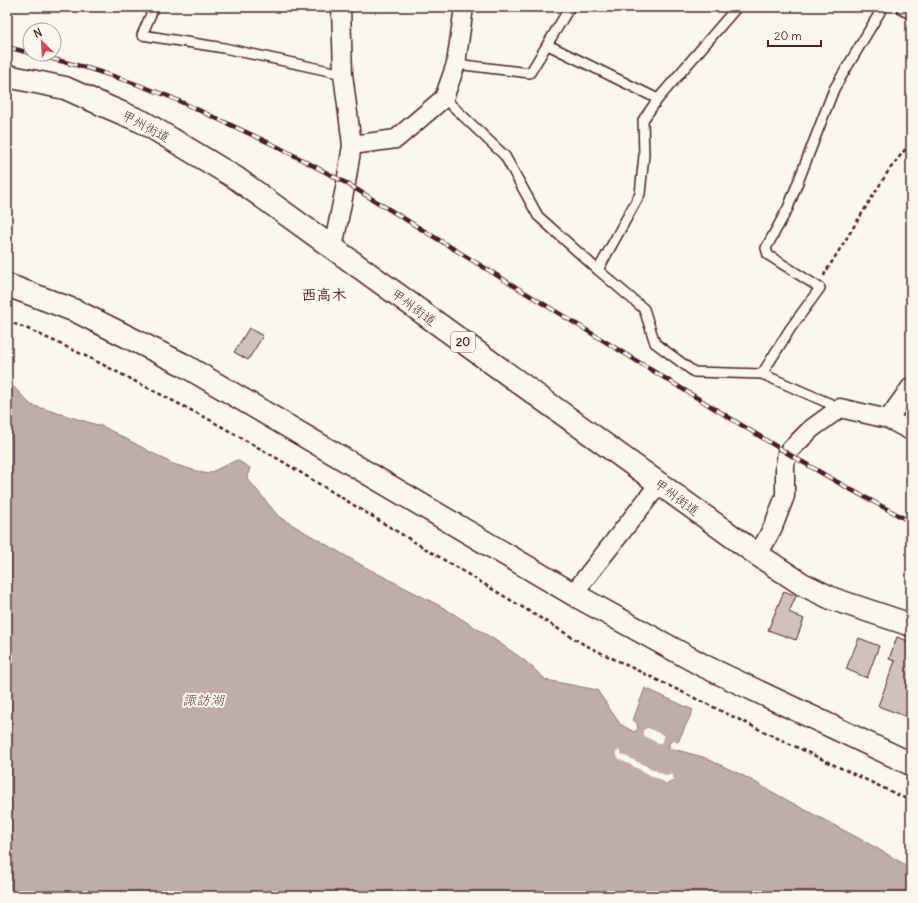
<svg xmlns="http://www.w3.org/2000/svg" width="918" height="903" font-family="Delius,'Klee One',sans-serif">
	<rect width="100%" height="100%" fill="#fbf7ec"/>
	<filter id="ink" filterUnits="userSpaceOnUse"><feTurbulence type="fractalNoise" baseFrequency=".025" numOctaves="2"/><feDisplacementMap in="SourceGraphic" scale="8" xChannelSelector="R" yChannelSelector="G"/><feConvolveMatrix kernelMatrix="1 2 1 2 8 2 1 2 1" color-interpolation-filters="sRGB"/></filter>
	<g filter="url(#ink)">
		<path fill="#bfadaa" stroke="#907477" d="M7,380L31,405L104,427L173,464L207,474L237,460L250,468L247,478L279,517L363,566L444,608L495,640L524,660L546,680L597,690L620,724L634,732L638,729L637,723L633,720L645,688L693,710L678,742L673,740L669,743V748L703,757L742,775L794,804L864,841L911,868V896H7Z"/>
		<path fill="#fbf7ec" d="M648,728L663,735L664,737L661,743H658L644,736L643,734V731L645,729Z
			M619,750L621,754L667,776L672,774L674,780L666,783L619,759L615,753Z"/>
		<path fill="#cfc2bc" stroke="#4a1f2b" d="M249,328L263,336L248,360L234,352Z
			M784,591L796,596L789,612L804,619L796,640L768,630Z
			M897,637L911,642V716L910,718L878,706L895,661L889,659Z
			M859,638L879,646L867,678L846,669Z"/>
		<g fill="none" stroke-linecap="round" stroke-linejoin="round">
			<g stroke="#4a1f2b" stroke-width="12">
				<path id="service" d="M154,7L142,35L224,48L343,74
					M548,45L658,99L737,7
					M456,64L530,73L570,7
					M444,98L505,156L538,216L598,270L644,309L655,343L694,372L762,374L840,408
					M598,270L640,194L644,155L643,120L658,99
					M762,374L790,329L820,288L768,255L766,248L788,208L834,89L883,7"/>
			</g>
			<g stroke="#4a1f2b" stroke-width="21">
				<path id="minor" d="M341,7L343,74L352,145
					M906,7L911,9
					M333,248L346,183L352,145L396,139L444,98L456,64L464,7
					M888,419L911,387
					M758,555L773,527L785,496V466L787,453L811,429L840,408L888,419L911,431
					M573,594L659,484"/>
			</g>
			<g stroke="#4a1f2b" stroke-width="25">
				<path id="tertiary" d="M7,285L76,311L182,364L573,594L704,666L911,764"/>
			</g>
			<g stroke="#4a1f2b" stroke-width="25">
				<path id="trunk" d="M7,76L65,88L110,108L143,122L236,178L333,248L758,555L802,584L833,599L911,625"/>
			</g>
			<path stroke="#4a1f2b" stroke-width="2.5" stroke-dasharray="4 3" stroke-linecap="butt" d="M824,276L825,273L889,170L911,142
				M7,321L28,329L90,358L210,420L280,460L411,540L585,645L775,737L911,801"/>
			<use href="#service" stroke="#fbf7ec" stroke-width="9"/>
			<use href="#minor" stroke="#fbf7ec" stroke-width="18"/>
			<use href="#tertiary" stroke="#fbf7ec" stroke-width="22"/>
			<use href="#trunk" stroke="#fbf7ec" stroke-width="22"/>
			<g stroke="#4a1f2b" stroke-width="4.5">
				<path id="rail" d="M7,47L30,53
					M33,54L84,67L125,80L168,96L276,146L346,183L787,453L846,487L911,522"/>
			</g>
			<use href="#rail" stroke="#fbf7ec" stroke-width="3" stroke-dasharray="9" stroke-linecap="butt"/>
		</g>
	</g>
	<g text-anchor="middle" stroke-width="4" stroke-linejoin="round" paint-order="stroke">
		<rect fill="#fbf7ec" stroke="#7f6065" stroke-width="1" x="451" y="332" width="24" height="20" rx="3"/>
		<g font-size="12" font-weight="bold" fill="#4a1f2b">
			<text x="463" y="346">20</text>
		</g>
		<g font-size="13" fill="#4a1f2b" stroke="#fbf7ec">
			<text transform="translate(146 126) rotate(28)" y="5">甲州街道</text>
			<text transform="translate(414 307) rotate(36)" y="5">甲州街道</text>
			<text transform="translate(677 497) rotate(36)" y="5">甲州街道</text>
		</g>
		<g font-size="14" font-style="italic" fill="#6d4a51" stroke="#fbf7ec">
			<text x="203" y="705">諏訪湖</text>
		</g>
		<g font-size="15" font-weight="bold" fill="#4a1f2b" stroke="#fbf7ec">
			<text x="324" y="300">西高木</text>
		</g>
	</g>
	<rect width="918" height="903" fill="none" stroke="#fbf7ec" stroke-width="24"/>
	<rect x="12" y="12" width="894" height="879" fill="none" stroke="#4a1f2b" stroke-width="1.5" filter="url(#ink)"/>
	<g transform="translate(42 42) rotate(335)"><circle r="19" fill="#fbf7ec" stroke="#b4a19f"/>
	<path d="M0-3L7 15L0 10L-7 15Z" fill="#d1495b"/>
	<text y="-6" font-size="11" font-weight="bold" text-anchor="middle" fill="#4a1f2b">N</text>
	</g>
	<path d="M768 40v6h53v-6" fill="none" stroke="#4a1f2b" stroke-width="2"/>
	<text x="774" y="40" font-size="12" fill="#4a1f2b" stroke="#fbf7ec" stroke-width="3" paint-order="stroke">20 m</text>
</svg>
